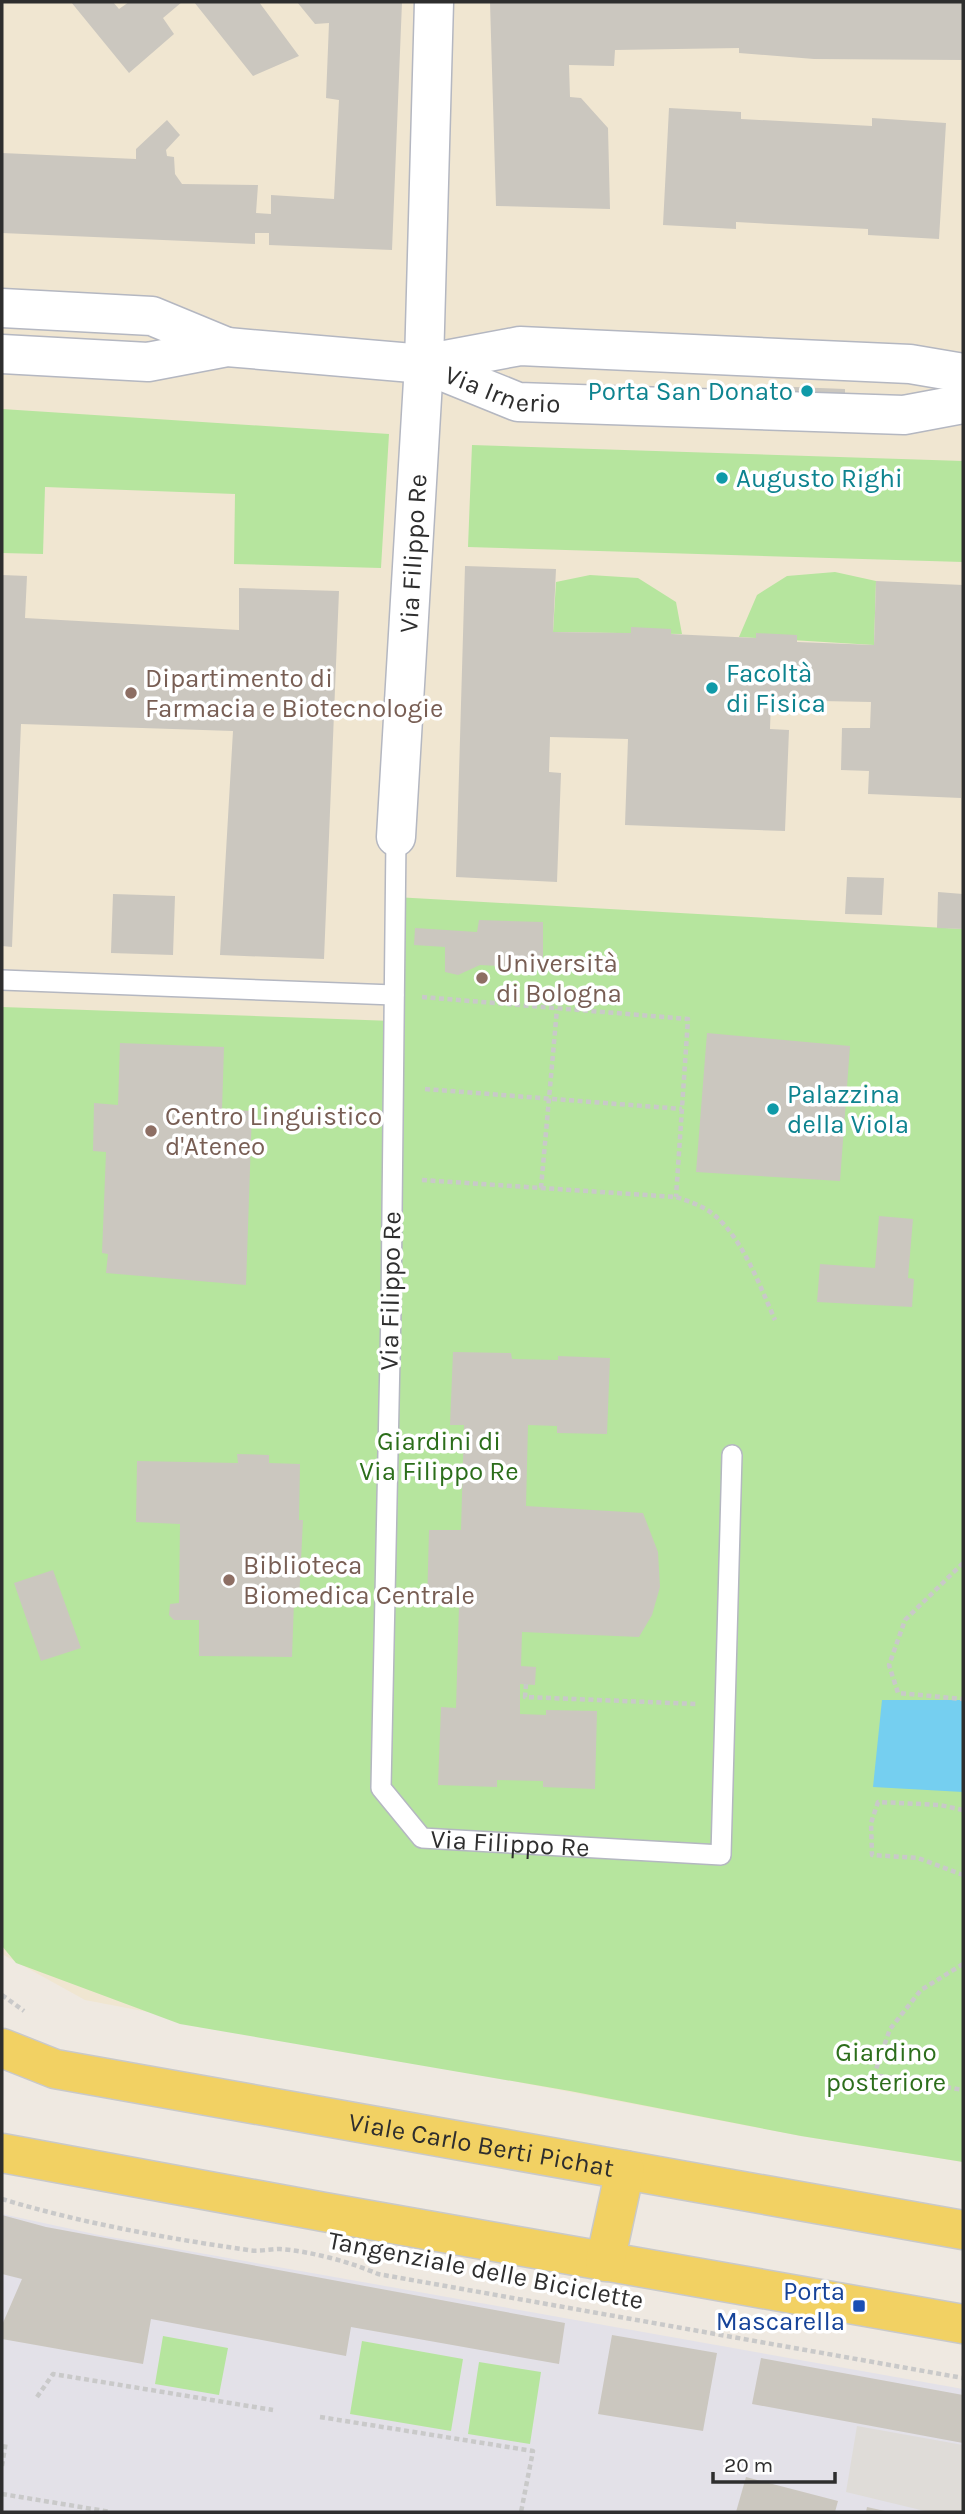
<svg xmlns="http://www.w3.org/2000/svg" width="965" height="2514" font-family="Karla,sans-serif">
	<rect width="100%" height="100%" fill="#efe9e1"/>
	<path fill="#e3e1e8" d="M2,2214L99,2235L963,2389V2512H2Z"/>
	<path fill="#f0e6d1" d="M2,2H963V2162L801,2136L85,2000L2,1954Z"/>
	<path fill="#b6e59e" d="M2,409L389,434L381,568L234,564L235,494L45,487L43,554L2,553Z
		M472,445L963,461V562L468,547Z
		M835,572L876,581L874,645L739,637L757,595L787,576Z
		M590,575L638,578L676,602L682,634L553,632L556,582Z
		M395,897L963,929V2162L801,2136L570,2091L180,2024L16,1963L2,1946V1007L393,1021Z
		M163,2336L228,2348L219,2395L155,2384Z
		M362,2341L463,2359L451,2431L350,2414Z
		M479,2362L541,2372L530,2444L468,2434Z"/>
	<path fill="#dfdcd8" d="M857,2426L963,2445V2512H929L846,2492Z"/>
	<path fill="#75cff0" d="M882,1700H963V1792L873,1787Z"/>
	<path fill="#cbc7bf" d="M71,2H113L119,9L129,2H182L163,18L174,34L129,73Z
		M194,2H259L299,56L253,76Z
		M297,2H402L392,250L269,245V233H255V244L2,233V153L136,159V149L167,120L180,135L166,150L167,156L174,157L175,174L182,184L258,185L256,213L271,214V195L334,199L339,100L326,98L329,23L315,24Z
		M490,2H963V60L814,59L739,53V48L615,50L614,66L569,65L570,97L581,98L608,128L610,209L496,206Z
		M669,108L741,112V119L872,126V118L946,123L939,239L868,235V229L736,222V229L663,225Z
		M769,386L845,389V396L769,393Z
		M465,566L556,569L553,632L631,633V627L671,629V634L756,638V633L797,635V642L874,645L876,581L963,585L961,798L868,794L869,771L841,770L842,728H870L871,702L771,700L770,729L789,730L785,831L625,825L628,739L550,737L549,772L561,773L557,882L456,877Z
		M2,575L27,576L25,618L239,630V588L339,591L324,959L220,955L233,731L21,724L12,947L2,946Z
		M847,877L884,878L882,915L845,914Z
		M938,892L963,894V929L937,928Z
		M113,894L175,896L173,955L111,953Z
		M479,920L543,922V968L480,965L458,975L445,972V947L414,945L415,928L477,932Z
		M707,1033L850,1046L840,1181L696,1172Z
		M120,1043L224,1047L222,1110L252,1111L246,1285L106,1273L108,1254L102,1253L106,1152L93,1151L94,1103L118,1105Z
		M879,1216L913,1219L908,1278L914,1279L912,1307L817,1302L820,1264L875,1268Z
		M453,1352L511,1353L512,1359L558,1360V1356L610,1358L607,1434L557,1433V1426L528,1425L526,1506L643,1513L658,1552L660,1587L652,1615L639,1637L522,1632L521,1666L536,1667L535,1685L520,1684V1714L546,1715V1710L597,1711L595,1789L543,1787V1781L497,1780V1787L438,1785L441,1707L456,1708L459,1605L427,1604L429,1530H461L464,1425H450Z
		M237,1454L269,1455V1463L300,1464L299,1520H303L299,1601H294L292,1657L199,1656V1620H174L169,1615L170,1604L179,1603L180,1524L136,1522L137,1461L238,1463Z
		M53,1570L81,1648L41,1661L14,1583Z
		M2,2215L46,2227L565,2323L559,2364L351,2327L346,2356L151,2319L143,2364L2,2339V2325L22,2279L2,2274Z
		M612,2335L717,2353L703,2431L598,2414Z
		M761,2358L963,2395V2443L752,2404Z
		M746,2477L838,2501L835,2512H736Z
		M867,2507L885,2511V2512H866Z"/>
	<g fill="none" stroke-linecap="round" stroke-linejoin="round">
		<g stroke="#b4b7c1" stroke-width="22">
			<g id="service">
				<path id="s1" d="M396,837L391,1308L381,1788L422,1838L721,1855L732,1455"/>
				<path d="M2,980L394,995"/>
			</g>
		</g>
		<g stroke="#b4b7c1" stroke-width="41">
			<g id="minor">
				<path id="s2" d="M396,837L424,364L434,2"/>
			</g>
		</g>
		<g stroke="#b4b7c1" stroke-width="41">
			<g id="tertiary">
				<path d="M2,308L152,316L227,347"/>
				<path d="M2,354L148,362L227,347L424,364L520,346L910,364L963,373"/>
				<path id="s3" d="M424,364L518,402L904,415L963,404"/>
			</g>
		</g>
		<g stroke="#c9c9c9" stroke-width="41">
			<g id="primary">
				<path id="s4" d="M2,2048L55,2069L963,2230"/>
				<path d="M2,2153L324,2212L963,2324"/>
				<path d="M605,2262L625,2170"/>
			</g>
		</g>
		<path stroke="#c9c9c9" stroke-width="4.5" stroke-dasharray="5 3.5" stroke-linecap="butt" d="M422,997L688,1019L676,1197
			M425,1089L682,1109
			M422,1180L676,1197C685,1200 694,1203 702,1207C738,1225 759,1284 775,1320
			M541,1188L557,1009
			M963,1563L905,1620L889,1665L898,1693L963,1699
			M526,1684L525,1697L697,1704
			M963,1810L940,1805L878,1802L871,1823L872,1855L918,1858L963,1875
			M963,1964L921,1990L890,2029L874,2075L963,2090
			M2,1995L24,2011
			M2,2199C81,2223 165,2238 248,2250C258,2252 269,2249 280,2249C309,2251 351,2262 378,2274L963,2378
			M37,2397L53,2374L273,2410
			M320,2417L533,2451L521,2512
			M2,2466L6,2441
			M2,2494L111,2512"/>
		<use href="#service" stroke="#fff" stroke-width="19"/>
		<use href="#minor" stroke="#fff" stroke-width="38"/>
		<use href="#tertiary" stroke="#fff" stroke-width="38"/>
		<use href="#primary" stroke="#f2d163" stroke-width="38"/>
	</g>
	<g fill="#0f9aa8" stroke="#fff" stroke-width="2.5">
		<circle cx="807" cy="391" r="7"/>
		<circle cx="722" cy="478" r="7"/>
		<circle cx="712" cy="688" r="7"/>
		<circle cx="773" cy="1109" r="7"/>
	</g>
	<g fill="#8d6e63" stroke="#fff" stroke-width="2.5">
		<circle cx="131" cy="693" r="7"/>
		<circle cx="482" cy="978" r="7"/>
		<circle cx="151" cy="1131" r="7"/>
		<circle cx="229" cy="1580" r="7"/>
	</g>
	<rect fill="#1a4fb4" stroke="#fff" stroke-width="2.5" x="852" y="2299" width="14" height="14" rx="3.5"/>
	<g text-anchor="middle" stroke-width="7" stroke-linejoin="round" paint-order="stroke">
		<g font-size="26" fill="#2e2e2e" stroke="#fff">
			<text dy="9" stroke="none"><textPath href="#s3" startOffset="84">Via Irnerio</textPath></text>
			<text dy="9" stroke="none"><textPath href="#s2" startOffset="284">Via Filippo Re</textPath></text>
			<text transform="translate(390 1291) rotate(-89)" y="9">Via Filippo Re</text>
			<text dy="9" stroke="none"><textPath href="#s1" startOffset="1104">Via Filippo Re</textPath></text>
			<text dy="9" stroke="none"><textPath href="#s4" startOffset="490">Viale Carlo Berti Pichat</textPath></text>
			<text transform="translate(486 2270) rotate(11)" y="9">Tangenziale delle Biciclette</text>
		</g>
		<g font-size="26" fill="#0d838f" stroke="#fff" text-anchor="start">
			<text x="793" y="400" text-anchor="end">Porta San Donato</text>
			<text x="736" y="487">Augusto Righi</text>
			<text x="726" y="682">Facoltà<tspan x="726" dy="30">di Fisica</tspan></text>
			<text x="787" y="1103">Palazzina<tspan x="787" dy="30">della Viola</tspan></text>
		</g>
		<g font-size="26" fill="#785e54" stroke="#fff" text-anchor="start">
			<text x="145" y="687">Dipartimento di<tspan x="145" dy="30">Farmacia e Biotecnologie</tspan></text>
			<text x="496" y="972">Università<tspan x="496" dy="30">di Bologna</tspan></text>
			<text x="165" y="1125">Centro Linguistico<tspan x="165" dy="30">d'Ateneo</tspan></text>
			<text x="243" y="1574">Biblioteca<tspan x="243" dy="30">Biomedica Centrale</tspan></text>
		</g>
		<g font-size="26" fill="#2c6e1b" stroke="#fff">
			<text x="439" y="1450">Giardini di<tspan x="439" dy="30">Via Filippo Re</tspan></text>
			<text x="886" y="2061">Giardino<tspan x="886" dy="30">posteriore</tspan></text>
		</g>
		<g font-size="26" fill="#164399" stroke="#fff" text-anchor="end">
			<text x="845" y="2300">Porta<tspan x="845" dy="30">Mascarella</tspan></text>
		</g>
	</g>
	<rect width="965" height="2514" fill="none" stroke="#2e2e2e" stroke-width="7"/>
	<path d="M713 2472v10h122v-10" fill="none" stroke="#2e2e2e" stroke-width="3.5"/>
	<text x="724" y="2472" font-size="21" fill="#2e2e2e" stroke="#ffffff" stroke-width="5" paint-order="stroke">20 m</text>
</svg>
